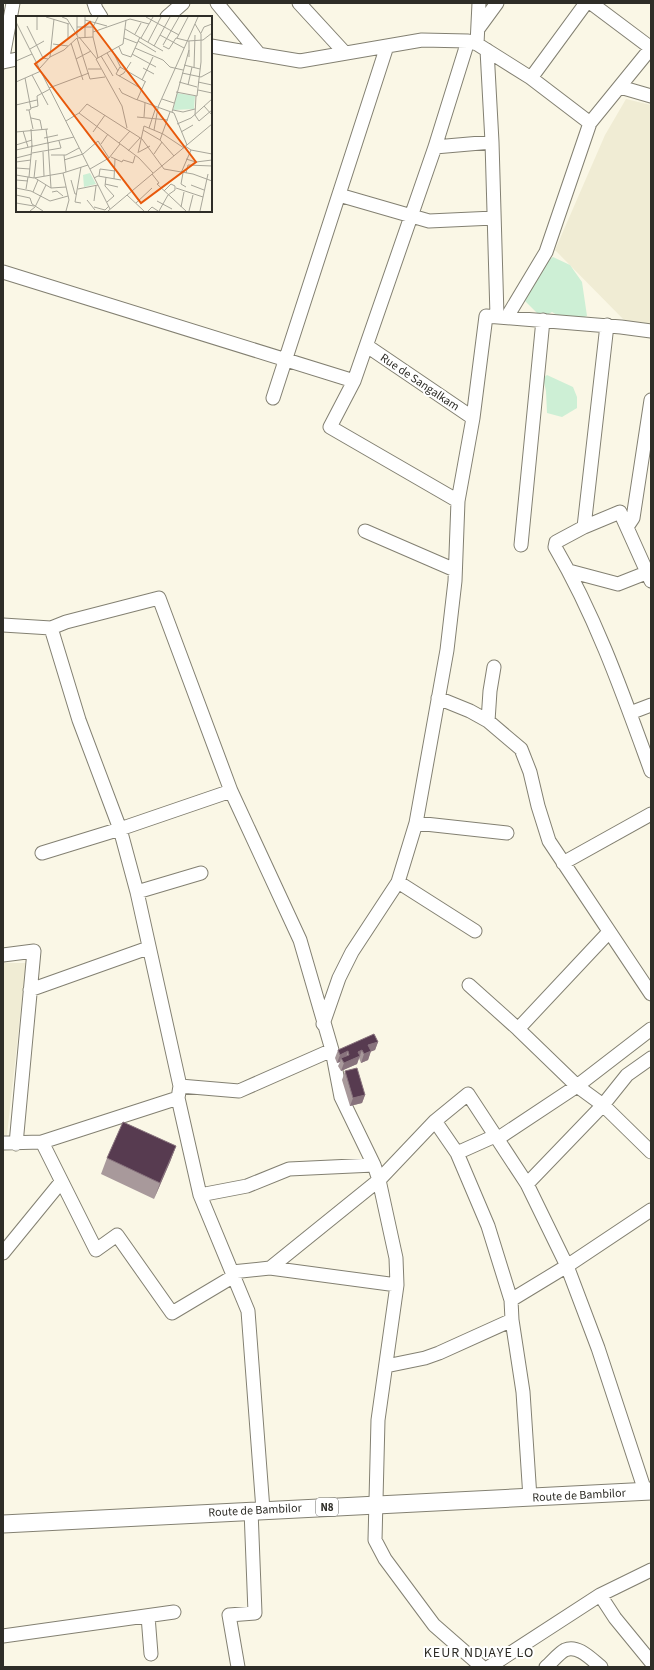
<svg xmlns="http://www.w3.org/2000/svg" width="654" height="1670" font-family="'Source Sans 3',sans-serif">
	<rect width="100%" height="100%" fill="#faf7e6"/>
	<path fill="#f0ecd4" d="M626,99L651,105V326L626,322L555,250L605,135Z
		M3,963H26L7,1135H3Z"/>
	<path fill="#cdefd5" d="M553,257L570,265L582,282L587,316L569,322L552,312L542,318L522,298L542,264Z
		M547,375L573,387L577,397V408L562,417L547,413L546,391L543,378Z"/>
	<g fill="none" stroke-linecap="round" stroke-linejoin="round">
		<g stroke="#838072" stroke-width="15">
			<path id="minor" d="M94,3L96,9L101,17
				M217,3L259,54
				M299,3L345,53
				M591,3L651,48
				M167,17L183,3
				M478,29L497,3
				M477,44L479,3
				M211,46L300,61L422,40L468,41L477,44L531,78L590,123
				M487,50L492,142L497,316
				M3,57L13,3
				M3,62L17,59
				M531,78L586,3
				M620,87L651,96
				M435,147L492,142
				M339,195L429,221L494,218
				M3,272L354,381
				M507,317L546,252L590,123L651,48
				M367,346L473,418
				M273,398L387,46
				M458,501L330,427L354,381L435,147L468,41
				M584,527L607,325
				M627,527L633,518L651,400
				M365,531L455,570
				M521,545L543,320
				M569,571L618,584L651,571
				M651,581L620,512L584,527L556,542L555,547C596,617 623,694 651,771
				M3,625L51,628L66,622L159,598L231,791L300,940L332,1050L341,1097L374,1165L379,1180L396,1258L397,1285L378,1420L375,1540L385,1559L434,1625L482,1667
				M51,628L79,720L120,829L137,892L180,1086L178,1098L200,1195L248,1311L263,1510
				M494,667L490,691L488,721L521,749L530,772L538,806L549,841L651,994
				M438,698L470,711L488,721
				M630,713L651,705
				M416,823L507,833
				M42,853L120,829L231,791
				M563,863L651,814
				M398,882L475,931
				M137,892L201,873
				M3,955L34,951L16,1144
				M469,985L518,1029L577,1086L603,1105L651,1152
				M30,990L148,948
				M323,1024L339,978L352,952L398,882L416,823L447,650L455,581L458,501L473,418L486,316L621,327L651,331
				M518,1029L609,932
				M180,1086L239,1091L332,1050
				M435,1121L457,1153L488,1226L511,1300L512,1320L523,1392L530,1498
				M497,1139L577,1086L651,1029
				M42,1142L96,1250L117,1235L172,1313L234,1276
				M3,1143L42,1142L178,1098
				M457,1153L495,1136
				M527,1184L603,1105L627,1075L651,1058
				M200,1195L247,1186L289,1169L374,1165
				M3,1253L61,1182
				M270,1268L379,1180L435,1121L468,1094L527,1184L567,1266L598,1348L645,1491
				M232,1272L270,1268L397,1285
				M511,1300L567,1266L651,1210
				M386,1366L425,1358L439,1353L512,1320
				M600,1595L615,1618L651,1662
				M148,1616L151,1654
				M3,1636L174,1612
				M238,1667L229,1615L255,1613L251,1510
				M489,1667L600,1595L651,1570
				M546,1667C552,1662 559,1653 565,1650C578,1644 592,1660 601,1667"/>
		</g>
		<g stroke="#838072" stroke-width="19">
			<path id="major" d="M3,1524L651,1491"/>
		</g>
		<use href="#minor" stroke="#fff" stroke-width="13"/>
		<use href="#major" stroke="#fff" stroke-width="17"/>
	</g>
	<path fill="#a8999b" d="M378,1042L375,1050L371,1051L368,1060L361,1063L359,1058L357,1064L341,1071L338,1066L340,1062L337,1063L335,1058L338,1050Z
		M345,1071L365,1095L362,1103L350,1106L342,1080Z
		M176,1146L170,1162L154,1199L101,1174L107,1158Z"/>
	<path fill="#88737d" d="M378,1042L375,1050L365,1054L368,1045Z
		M362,1050L357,1064L341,1071L344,1063L358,1052Z
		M348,1051L345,1060L341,1058L340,1062L337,1063L340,1055Z
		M371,1051L368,1060L361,1063L364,1054Z
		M365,1095L362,1103L350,1106L353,1098Z
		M176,1146L170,1162L154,1199L160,1183Z"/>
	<path fill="#573b50" stroke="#88737d" d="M374,1034L378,1042L368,1045L371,1051L364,1054L362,1050L358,1052L360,1056L344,1063L341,1058L349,1055L348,1051L340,1055L338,1050Z
		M357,1068L365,1095L353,1098L345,1071Z
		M123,1122L176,1146L160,1183L107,1158Z"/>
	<g text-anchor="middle" stroke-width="4" stroke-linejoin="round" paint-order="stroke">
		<rect fill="#fff" stroke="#6d6c68" stroke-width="1" x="316" y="1498" width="22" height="18" rx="3"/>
		<g font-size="11" font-weight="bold" fill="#2e2d27">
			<text x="327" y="1511">N8</text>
		</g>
		<g font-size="12" fill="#2e2d27" stroke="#fff">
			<text transform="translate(420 382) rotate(34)" y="4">Rue de Sangalkam</text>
			<text transform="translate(579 1495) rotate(-3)" y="4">Route de Bambilor</text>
			<text transform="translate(255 1510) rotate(-3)" y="4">Route de Bambilor</text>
		</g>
		<g font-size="14" letter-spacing="1" fill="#2e2d27" stroke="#fff">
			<text x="479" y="1657">KEUR NDIAYE LO</text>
		</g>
	</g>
	<g transform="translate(16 16)">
		<rect width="196" height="196" fill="#faf7e6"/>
		<path d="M161,77L179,80L178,93L157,94ZM74,157L80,168L68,171L67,159Z" fill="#cdefd5"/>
		<path fill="none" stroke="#a8a69a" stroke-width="1" d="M21,1V14M30,1L53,8M46,1L51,3L62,21M69,1V21M82,1L77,11V21L82,42M130,1L163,19M69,4L91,10M0,6L94,193M11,10L27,42L32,43M61,11H77M109,13L147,35M77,16L114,3L133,8M185,17L188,11L196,8M119,18L125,7M61,19V1M144,19L168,32M63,21L81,43M52,22V8M61,22L74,63L89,61M108,22L121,27M125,22L137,1M161,22L172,1M122,25L140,36M173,25V41M132,26L145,1M55,27L67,64M37,28L52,30M107,28L80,43L106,90L111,112M107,28L110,4M147,29L163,1M138,30L154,1M147,30L153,33L160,22L172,25L187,24L196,17M103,31L106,38L115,41L124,21M119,32L147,44L154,51L167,54M14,33L28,25M96,34L105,52M91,37L102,55M116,38L140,51M85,40L97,60M34,41L38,3M60,43L75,35M0,45L16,38M168,49L184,53M24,52L34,41L48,34L61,22L77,21M127,52L138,58M178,52L179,19M72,53H85M166,57L185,61L196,55M16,59L32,89M103,60L108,57L115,46M9,62L15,93L13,94M126,64L137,41M0,66L25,55M163,66L181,71M182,66L196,69M172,69L176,51M33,72L73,57M103,72L106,77L119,83L158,97L171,129M126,73L100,58L104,51L130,66M182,74L196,77M160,76L181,80L185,46V18L179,8M180,80L179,99L183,105L196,94M146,83L158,87M121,84L129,66M0,89L21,84M188,90L196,99M142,91L182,1M15,92L22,90L21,80L34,73M10,94H13L17,113M157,94L167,96L179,93M156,96L173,34M63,97L123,142L137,157M121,101L152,104M128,101L129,87M15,102L24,104L26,114M50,105L63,97L71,88L126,123L148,153L177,158L196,165M161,108L175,102L196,83M133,112L140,91M15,113L16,130M30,113L32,128M127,114L144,124L158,140M138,114L142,92M7,115L12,131M0,116L32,113M77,116L89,99M165,116L177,109M28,122L42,119M144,124L154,96M32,127L35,172M103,127L114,115M85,128L92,118M0,129L16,124M169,130L175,134L196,138M0,134L58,121M112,135L124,122M27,136L28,160M123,136L134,130M16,137L45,132L43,125M122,137L128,110L147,118L168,132M138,138L146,126M35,139H50L63,132M48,139L50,156M95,141L106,146L107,144L117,147L119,140M0,142L16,138M170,143L180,146L196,144M48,144L67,138L82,125L93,142M0,146L15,144M65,151L59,186L65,187M0,152L14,153M74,153L93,142L104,128M47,157L53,184L50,195M165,157L175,134M167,157L165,168L170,171M170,157L172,149L196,150M136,158L143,167L141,168L170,195M0,159L18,162L47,157L72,149M83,160L84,153L99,155M13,161L16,129M90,161L89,170L98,180L91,186M18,162L20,144M19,162L35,172L50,171M78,162L82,160L105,164M98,163L99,143M0,164L12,165M55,164L59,178H61M89,168L102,171M175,169L188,174M0,172L15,175L34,185L52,180M160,172L187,181M10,173L12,161M62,173L82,169M17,176L22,164M36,176L41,175L47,180M0,179L14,182L16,188L27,195M111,179L128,195M71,184L79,194M78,185L80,170M141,185L156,193M0,187L18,190M120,187L136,172M78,191L89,194L93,190M165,191L168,176M14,195L19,191L30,169M92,195L196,108M132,195L136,191L142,195M143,195L152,179L159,174V170L155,168L148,175M173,195L177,179M184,195L192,158"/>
		<path fill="#e8590c" fill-opacity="0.15" stroke="#e8590c" stroke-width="2" d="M74,6L180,146L125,187L19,48Z"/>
		<rect width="196" height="196" fill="none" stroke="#2e2d27" stroke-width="2"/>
	</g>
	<rect width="654" height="1670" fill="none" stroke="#2e2d27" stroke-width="8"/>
</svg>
